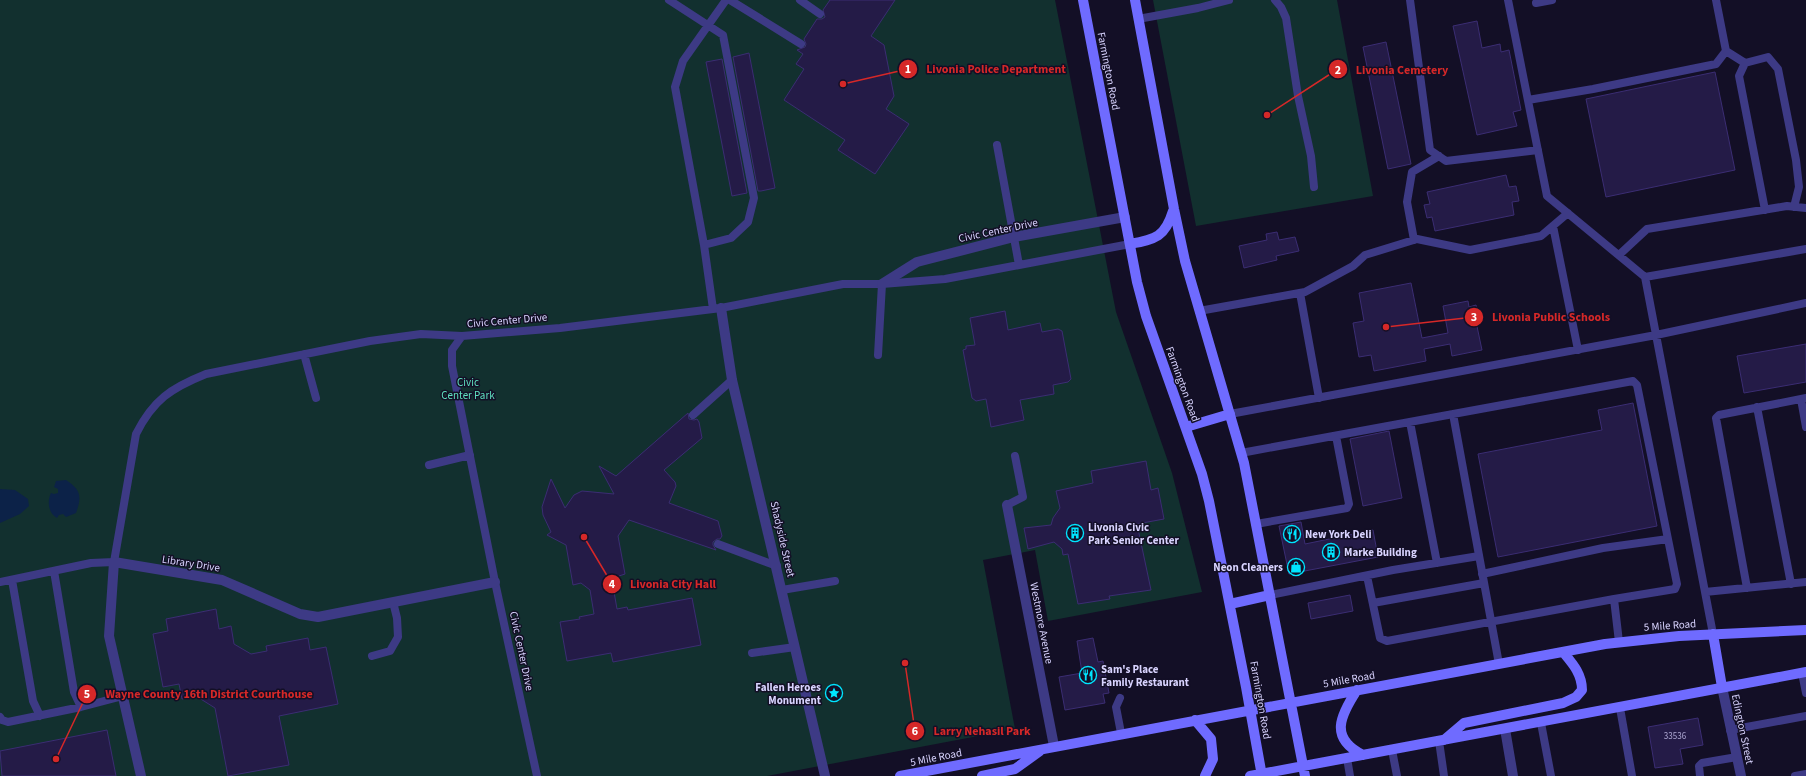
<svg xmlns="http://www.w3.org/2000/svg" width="1806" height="776" font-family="'Source Sans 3',sans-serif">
	<rect width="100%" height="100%" fill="#130f26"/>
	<path fill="#12302f" d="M0,0H1055L1116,312L1172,473L1202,592L1048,621L1035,550L983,560L1015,729L767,776H0Z
		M1153,0H1337L1373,196L1196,226Z"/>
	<path fill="#0c2248" d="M66,480C81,490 82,496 76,513L66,517L63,514L59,515L57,518C48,513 47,501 51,493L54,494L58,493V489L54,487L56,481Z
		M0,489L15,490L28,499L29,506L20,514L0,523Z"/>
	<path fill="#241b47" stroke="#3b2d73" d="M830,0H895L871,36L884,45L894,96L886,109L909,124L875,174L838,150L845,140L784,100L804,69L796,64L803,54L797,50L805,47L806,44L804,39L817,19H822L825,17L823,10Z
		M1477,21L1482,48L1500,44L1501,52L1509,50L1521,110L1513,112L1517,126L1477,135L1453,26Z
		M1386,42L1411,164L1388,169L1363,47Z
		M749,53L775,188L761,191H758L733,57Z
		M722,59L747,193L732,196L706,62Z
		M1715,72L1735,170L1606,197L1586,99Z
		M1506,175L1509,187L1516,186L1519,201L1512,202L1514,215L1435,231L1432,217L1427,218L1424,205L1430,204L1427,192Z
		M1277,232L1279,240L1295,237L1299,251L1276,256L1277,260L1244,268L1239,246L1267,240L1266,234Z
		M1411,283L1422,338L1448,333L1443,306L1468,301L1469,307L1476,305L1479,316L1475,317L1482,350L1452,356L1450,344L1424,349L1426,361L1374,371L1371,355L1359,357L1353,323L1364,321L1359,293Z
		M1005,311L1008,330L1040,323L1042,332L1058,329L1062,331L1071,379L1068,382L1053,385L1054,394L1020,400L1024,420L991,427L986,399L976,401L972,398L963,350L966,349V346L975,345L970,318Z
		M1806,344V382L1744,393L1737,356Z
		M1633,403L1657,526L1498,557L1478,454L1602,430L1598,410Z
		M688,413L689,419L694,420L697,419L699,422L702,438L664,470L675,482L676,486L669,503L718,521L722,536L720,539H717L713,542V545L716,550L629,520L618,536L625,574L619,576L613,586L617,609L627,607L628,610L692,598L701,645L613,662L611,653L567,661L560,622L580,619L579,617L594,614L590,590L581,583L573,585L566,545L547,535L551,532L543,515L542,507L551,479L565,508L574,495L582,491L614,494L599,466L616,476Z
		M1389,431L1402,498L1363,506L1350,439Z
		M1146,461L1151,490L1158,488L1164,519L1137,524L1151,590L1109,596L1110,599L1078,604L1068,554L1063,555L1062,549L1054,542L1028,549L1024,528L1051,525L1053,518L1060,508L1056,491L1093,483L1091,471Z
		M1301,522L1305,544L1373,530L1378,557L1289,574L1279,526Z
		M1350,595L1353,611L1311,619L1308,603Z
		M216,609L219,629L231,626L234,644L251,654L267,651L266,646L308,638L310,650L326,647L338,704L279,716L289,765L228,776L215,708L196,696L182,699L179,684L163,687L153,634L168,631L166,619Z
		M1093,638L1098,662L1103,661L1109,693L1103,694L1105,703L1065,710L1059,677L1082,673L1077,641Z
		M1698,718L1703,745L1680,749L1683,764L1655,768L1648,727Z
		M107,730L116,776H2L0,751Z"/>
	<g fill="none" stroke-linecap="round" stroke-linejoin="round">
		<path stroke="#3d3a85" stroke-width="8" d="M669,0L723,35L754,198L748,222L731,238L704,245
			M730,0L801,44
			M800,0L820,14
			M1275,0L1281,7L1286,18L1298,96L1311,156L1314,187
			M1410,0L1430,150L1446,161L1538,150
			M1508,0L1547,196L1645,277L1713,634
			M1536,3L1552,0
			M1138,19L1198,8L1229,0
			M1726,51L1745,63
			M1528,100L1593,89L1716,64L1726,51L1716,0
			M997,145L1019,265
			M1765,210L1739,76L1745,63L1768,57L1778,69L1796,160L1799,187L1794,207
			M1553,226L1578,350
			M1414,240L1407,202L1412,172L1439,156
			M1619,255L1647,229L1787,206L1806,208
			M1645,277L1806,249
			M1300,293L1319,398
			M713,309L704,245L675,87L683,61L726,0
			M1199,311L1305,292L1353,266L1365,255L1417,239L1470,250L1541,236L1568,213
			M304,354L316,398
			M878,355L882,284
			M1801,399L1806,427
			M1757,407L1791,584
			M1230,414L1656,335L1806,303
			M1453,414L1499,664
			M693,415L732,380
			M1410,422L1437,563
			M1241,453L1633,381L1637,385L1677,584L1675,589L1614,599L1619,642
			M429,465L470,455
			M1007,505L1023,497L1015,456
			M1256,524L1347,508L1349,504L1336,436
			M718,544L777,566
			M54,571L74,692L81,707
			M1482,574L1603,548L1668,539
			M1367,576L1380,638L1387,641L1614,599
			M12,580L33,701L40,716
			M0,582L91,563L114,562L136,434C153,400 171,388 206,374L370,341L421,334L462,336
			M1747,588L1716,418L1719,415L1806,398
			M782,590L835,581
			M1705,592L1806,582
			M1270,595L1393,570L1479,556
			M1373,603L1484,583
			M752,653L795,647
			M372,656L390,651L398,637L397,618L393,602
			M1802,673L1806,693
			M1120,698L1116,707L1121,733
			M1620,708L1632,776
			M0,717L2,720L8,722L81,707L123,696
			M1541,723L1551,776
			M1730,730L1806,716
			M1439,741L1444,776
			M1392,750L1397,776
			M1347,758L1350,776
			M537,776L495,582L452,366V350L462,336L560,328L721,308L843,284H882L945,279L1130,244
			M1700,776L1699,766L1702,763L1737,757
			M1795,776L1806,774"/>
		<path stroke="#3d3a85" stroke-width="10" d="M882,284L917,262L1014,237L1125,217
			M721,308L732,380L825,776
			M1007,505L1054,746
			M1722,687L1741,776
			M1505,729L1513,776
			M141,776L109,636L114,562L222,580L300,614L318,617L495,582"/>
		<path stroke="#6f6bff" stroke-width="10" d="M1083,0L1137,282L1146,316L1202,474L1209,501L1246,687L1262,776
			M1135,0L1174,209L1185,261L1244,463L1305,776
			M1130,244C1156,239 1165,237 1173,211
			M1186,427L1230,414
			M1230,604L1270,595
			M1713,634L1722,687
			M1357,690C1340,716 1329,738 1363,755
			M1195,720L1211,739L1213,759L1205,776
			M1444,740L1464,723L1563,703L1576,697L1582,690C1582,674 1573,664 1563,652
			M900,776L1605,644L1679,636L1806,630
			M982,776L1015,769L1040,751
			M1250,776L1806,672"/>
	</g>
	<defs>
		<g id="building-ring" transform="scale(0.9)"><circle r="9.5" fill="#130f26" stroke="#00e5ff" stroke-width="1.5"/><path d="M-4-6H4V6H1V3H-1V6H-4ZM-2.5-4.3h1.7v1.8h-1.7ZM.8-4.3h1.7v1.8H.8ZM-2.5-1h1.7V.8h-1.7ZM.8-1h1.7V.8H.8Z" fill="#00e5ff"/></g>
		<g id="restaurant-ring" transform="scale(0.9)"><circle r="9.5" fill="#130f26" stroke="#00e5ff" stroke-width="1.5"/><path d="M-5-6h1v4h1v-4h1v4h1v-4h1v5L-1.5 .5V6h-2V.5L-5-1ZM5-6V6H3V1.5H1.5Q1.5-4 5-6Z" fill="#00e5ff"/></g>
		<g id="shop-ring" transform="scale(0.9)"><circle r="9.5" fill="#130f26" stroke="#00e5ff" stroke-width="1.5"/><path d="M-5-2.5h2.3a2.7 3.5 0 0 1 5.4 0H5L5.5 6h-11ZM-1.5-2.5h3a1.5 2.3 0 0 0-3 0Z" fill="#00e5ff"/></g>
		<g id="sight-ring" transform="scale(0.9)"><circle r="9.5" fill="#130f26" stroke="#00e5ff" stroke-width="1.5"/><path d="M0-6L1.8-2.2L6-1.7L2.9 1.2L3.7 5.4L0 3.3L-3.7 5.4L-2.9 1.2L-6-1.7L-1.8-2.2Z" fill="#00e5ff"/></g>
	</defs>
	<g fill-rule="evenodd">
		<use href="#building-ring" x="1075" y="533"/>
		<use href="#restaurant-ring" x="1292" y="534"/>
		<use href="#building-ring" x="1331" y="552"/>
		<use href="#shop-ring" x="1296" y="567"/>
		<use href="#restaurant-ring" x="1088" y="675"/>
		<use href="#sight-ring" x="834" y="693"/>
	</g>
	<g text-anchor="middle" stroke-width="3" stroke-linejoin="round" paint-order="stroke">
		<g font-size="9" fill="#aca6d1">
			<text x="1675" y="739">33536</text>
		</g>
		<g font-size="11" fill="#d9d4ff" stroke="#130f26">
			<text transform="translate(1109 71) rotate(79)" y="4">Farmington Road</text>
			<text transform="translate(998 230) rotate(-12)" y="4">Civic Center Drive</text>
			<text transform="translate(507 320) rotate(-5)" y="4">Civic Center Drive</text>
			<text transform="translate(1183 384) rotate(70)" y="4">Farmington Road</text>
			<text transform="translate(783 539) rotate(77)" y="4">Shadyside Street</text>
			<text transform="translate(191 563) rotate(9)" y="4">Library Drive</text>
			<text transform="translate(1042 623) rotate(79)" y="4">Westmore Avenue</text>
			<text transform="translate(1670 625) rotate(-4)" y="4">5 Mile Road</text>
			<text transform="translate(522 651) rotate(78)" y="4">Civic Center Drive</text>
			<text transform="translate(1349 679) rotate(-10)" y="4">5 Mile Road</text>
			<text transform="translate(1261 700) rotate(80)" y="4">Farmington Road</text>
			<text transform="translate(1743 729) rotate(78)" y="4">Edington Street</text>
			<text transform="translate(936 757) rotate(-11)" y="4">5 Mile Road</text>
		</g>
		<g font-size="11" fill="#5fe0c0" stroke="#130f26">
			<text x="468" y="386">Civic<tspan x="468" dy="13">Center Park</tspan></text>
		</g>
		<g font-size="11" font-weight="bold" fill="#d9d4ff" stroke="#130f26" text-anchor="start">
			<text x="1088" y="531">Livonia Civic<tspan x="1088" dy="13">Park Senior Center</tspan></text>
			<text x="1305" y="538">New York Deli</text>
			<text x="1344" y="556">Marke Building</text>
			<text x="1283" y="571" text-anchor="end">Neon Cleaners</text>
			<text x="1101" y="673">Sam's Place<tspan x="1101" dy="13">Family Restaurant</tspan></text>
			<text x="821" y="691" text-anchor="end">Fallen Heroes<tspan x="821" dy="13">Monument</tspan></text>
		</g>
	</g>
	<path fill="none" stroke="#d62828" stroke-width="1.5" d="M843 84L908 69M1267 115L1338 69M1386 327L1474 317M584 537L612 584M56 759L87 694M905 663L915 731"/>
	<g fill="#d62828" stroke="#130f26" stroke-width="1.5">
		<circle cx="843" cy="84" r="4"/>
		<circle cx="1267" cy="115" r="4"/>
		<circle cx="1386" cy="327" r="4"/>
		<circle cx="584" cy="537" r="4"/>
		<circle cx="56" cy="759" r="4"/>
		<circle cx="905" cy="663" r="4"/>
		<circle cx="908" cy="69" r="10"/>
		<circle cx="1338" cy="69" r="10"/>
		<circle cx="1474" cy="317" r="10"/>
		<circle cx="612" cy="584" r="10"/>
		<circle cx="87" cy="694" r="10"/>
		<circle cx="915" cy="731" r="10"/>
	</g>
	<g font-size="12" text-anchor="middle" font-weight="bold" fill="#fff">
		<text x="908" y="73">1</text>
		<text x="1338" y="74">2</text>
		<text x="1474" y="321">3</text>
		<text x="612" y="588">4</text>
		<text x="87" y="698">5</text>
		<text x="915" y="735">6</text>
	</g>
	<g font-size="12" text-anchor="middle" font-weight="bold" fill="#d62828" stroke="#130f26" stroke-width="3" stroke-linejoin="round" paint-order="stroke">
		<text x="996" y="73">Livonia Police Department</text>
		<text x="1402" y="74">Livonia Cemetery</text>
		<text x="1551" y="321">Livonia Public Schools</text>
		<text x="673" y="588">Livonia City Hall</text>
		<text x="209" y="698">Wayne County 16th District Courthouse</text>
		<text x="982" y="735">Larry Nehasil Park</text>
	</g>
</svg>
